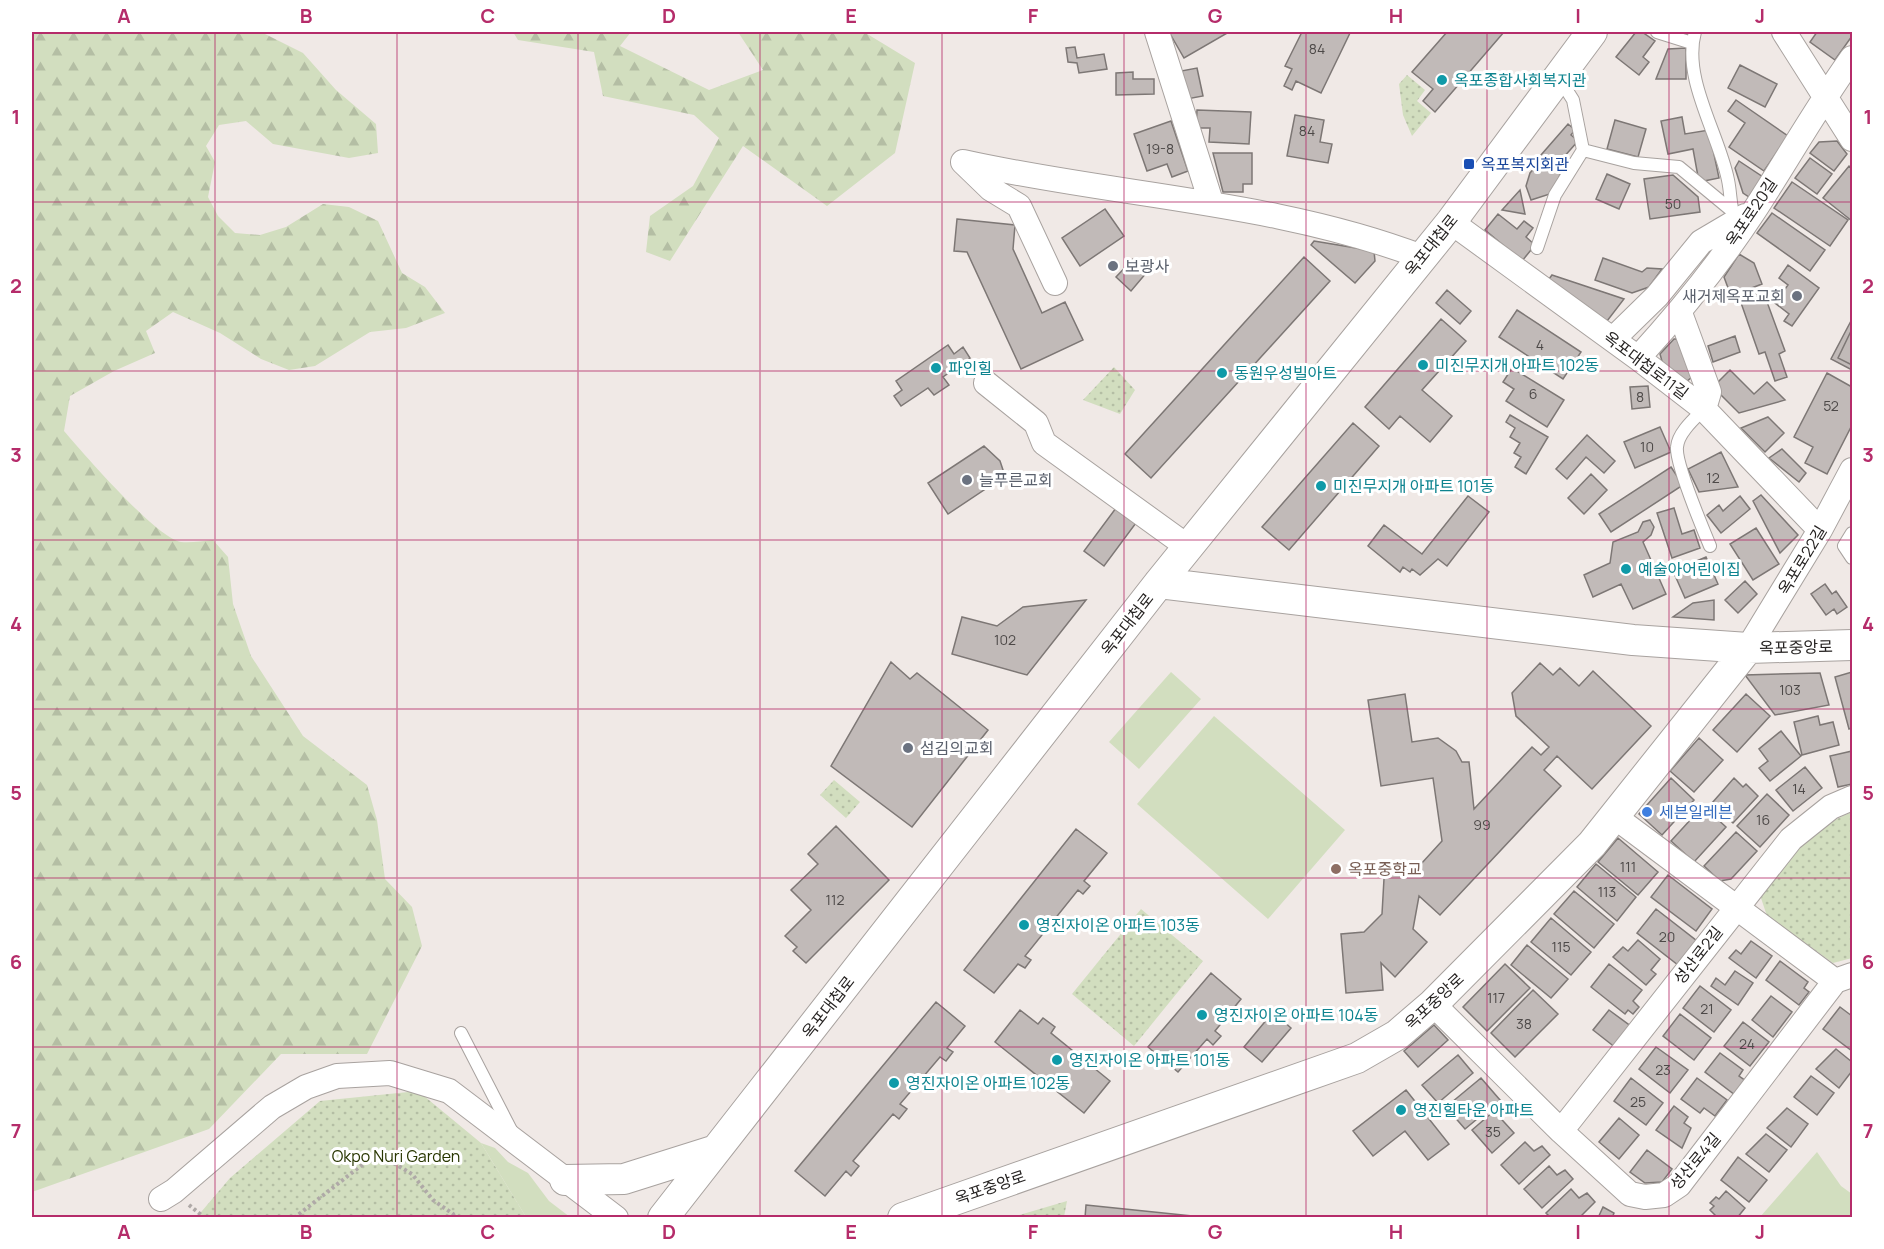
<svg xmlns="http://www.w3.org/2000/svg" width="1884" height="1249" font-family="Manrope,'Noto Sans KR',sans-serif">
	<defs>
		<pattern id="forest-firs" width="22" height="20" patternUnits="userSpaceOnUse" patternTransform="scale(1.5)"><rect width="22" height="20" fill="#d2debf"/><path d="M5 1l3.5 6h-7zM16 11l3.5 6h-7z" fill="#b4bea4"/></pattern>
		<pattern id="park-dots" width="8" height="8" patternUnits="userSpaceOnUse" patternTransform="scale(1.5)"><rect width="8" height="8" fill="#d2debf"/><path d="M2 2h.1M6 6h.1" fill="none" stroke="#b4bea4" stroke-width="1.8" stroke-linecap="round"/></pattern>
	</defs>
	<rect width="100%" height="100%" fill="#f0e9e6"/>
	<path fill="#d2debf" d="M1171,672L1201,699L1139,769L1109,742Z
		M1214,716L1345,830L1268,919L1137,804Z
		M481,1143L495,1148L508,1162L528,1173L549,1201L570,1217H526Z
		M1817,1152L1841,1186L1852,1194V1217H1760Z"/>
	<path fill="url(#forest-firs)" d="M32,32H261L303,53L336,90L376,124L378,153L349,158L273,144L246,121L219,125L206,146L215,162L208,197L218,216L235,233L260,235L286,227L323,204L349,207L378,221L402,273L425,287L445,313L406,328L370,332L315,366L289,370L261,359L220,333L173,312L146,331L155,353L114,371L70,396L64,431C83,453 156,538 181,542C191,543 203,541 213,540L228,557L233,604L251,656L303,736L367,785L377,820L385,879L412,907L422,946L367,1054H281L209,1129L32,1192Z
		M513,32H631L620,46L709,90L763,70L738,32H864L915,63L895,153L827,206L743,146L670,261L646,252L650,216L693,186L719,138L694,115L603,96L594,52L518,40Z"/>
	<path fill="url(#park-dots)" d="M1407,75L1425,90L1417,101L1431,113L1412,136L1403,115L1399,84Z
		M1114,367L1135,390L1120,414L1083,400Z
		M834,780L860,802L846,818L820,795Z
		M1852,812V958L1833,963L1767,916L1761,898C1788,860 1808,830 1852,812Z
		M1141,909L1203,961L1134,1046L1072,994Z
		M418,1091L481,1143L526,1217L196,1218L230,1178L320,1101Z
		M1067,1201L1064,1217H1013Z"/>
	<path fill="#c1bab8" stroke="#7d7775" stroke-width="1.5" d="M1169,32H1229L1184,58Z
		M1302,32L1350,33L1321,93L1296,81L1292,90L1284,86L1292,69L1285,66Z
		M1447,32H1504L1435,112L1423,101L1433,89L1412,72Z
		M1636,32H1642L1655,41L1643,57L1649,62L1639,75L1616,57Z
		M1817,32H1852V36L1835,60L1810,42Z
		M1075,47L1077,58L1104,54L1107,69L1079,73L1077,63L1068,62L1066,48Z
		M1686,48V79H1656L1668,49Z
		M1740,65L1777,84L1765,107L1728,88Z
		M1197,68L1203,96L1187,99L1181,71Z
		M1133,72V79H1154V94L1116,95V73Z
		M1736,100L1788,136L1764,171L1729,147L1745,123L1728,111Z
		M1197,110L1251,112L1249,144L1209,142L1210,128H1196Z
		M1295,115L1324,120L1320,142L1332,144L1328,163L1287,156Z
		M1682,117L1685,134L1709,130L1719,178L1699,182L1693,149L1668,154L1661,121Z
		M1615,120L1646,129L1638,157L1607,149Z
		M1171,121L1188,171L1172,177L1167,164L1147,171L1134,134Z
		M1568,124L1575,130L1571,135L1578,141L1555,167L1541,155Z
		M1837,141L1847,154L1834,171L1810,153L1819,142Z
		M1213,153H1252V184H1243V192H1223Z
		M1810,158L1832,174L1817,194L1795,178Z
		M1739,161L1763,177L1749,197L1743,193L1735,168Z
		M1539,163L1561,172L1553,193L1531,200L1526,186L1530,173Z
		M1849,166L1852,169V221L1823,198Z
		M1607,174L1630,184L1619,209L1596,199Z
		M1673,175L1698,197L1700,212L1650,219L1644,179Z
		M1792,182L1848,220L1830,246L1774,208Z
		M1520,190L1525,214L1502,210Z
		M1105,209L1124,236L1080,266L1062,238Z
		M1772,213L1825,250L1810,271L1757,233Z
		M1498,214L1517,229L1524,221L1533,228L1526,237L1535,245L1522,261L1485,230Z
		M957,219L1015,225L1013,249L1042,313L1065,302L1083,340L1021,369L967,252L954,251Z
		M1314,241L1374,251L1375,261L1355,283L1311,245Z
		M1739,254L1754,263L1762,284L1731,296L1724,277Z
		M1304,257L1330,281L1151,478L1125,454Z
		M1603,258L1642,272L1647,268L1662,269L1649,287L1632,293L1595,280Z
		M1133,259L1147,272L1131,291L1116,277Z
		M1788,265L1819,288L1792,326L1784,321L1789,314L1775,303L1788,285L1779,278Z
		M1552,275L1624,299L1604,325L1546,283Z
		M1447,290L1471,311L1460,324L1436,303Z
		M1763,291L1785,351L1779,354L1787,377L1775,381L1765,352L1759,354L1740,300Z
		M1517,310L1581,352L1563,379L1499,337Z
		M1441,319L1466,341L1422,390L1452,416L1430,442L1400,416L1389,429L1365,407Z
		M1852,319V370L1831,359Z
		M1852,329V365L1838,358Z
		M1735,336L1740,352L1713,362L1708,346Z
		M1674,339H1679L1692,377L1686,382L1663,365L1660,354Z
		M948,345L954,354L963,347L970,358L943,377L949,385L934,395L928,388L901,406L894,396L902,390L896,381Z
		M1512,368L1564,400L1547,427L1506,401L1514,389L1503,382Z
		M1730,370L1754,394L1767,382L1785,400L1739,413L1713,387Z
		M1827,373L1852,387V425L1827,474L1805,463L1813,447L1794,437Z
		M1648,386L1650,407L1632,409L1630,387Z
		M1510,415L1548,437L1526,474L1515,467L1521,457L1514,453L1520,443L1510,437L1515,428L1506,422Z
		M1768,417L1784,433L1765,452L1741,428Z
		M1353,423L1379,446L1289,550L1262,527Z
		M1660,427L1671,452L1635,468L1624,442Z
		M1587,435L1615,461L1604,473L1586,457L1567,479L1556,469Z
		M984,446L1000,461L1005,476L948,514L928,483Z
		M1782,449L1806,473L1799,482L1769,458Z
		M1721,452L1738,487L1699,492L1688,469Z
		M1671,467L1683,485L1611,532L1599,514Z
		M1591,474L1607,490L1584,514L1568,498Z
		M1761,495L1798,535L1780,553L1753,501Z
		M1468,496L1489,512L1447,566L1438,559L1420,575L1412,569L1410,572L1403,567L1400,572L1368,546L1384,525L1422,554Z
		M1740,496L1750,509L1721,533L1707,515L1719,505L1723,511Z
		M1116,508L1136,523L1104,566L1084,551Z
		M1674,508L1682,534L1694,530L1700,548L1672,558L1657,513Z
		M1650,520L1654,527L1651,535L1643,542L1666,594L1633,609L1621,584L1593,597L1584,575L1610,563L1613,542L1638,532L1643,522Z
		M1756,528L1779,564L1753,580L1730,544Z
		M1706,557L1718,584L1685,598L1673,571Z
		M1745,581L1757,594L1738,613L1725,600Z
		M1825,584L1832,594L1836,591L1847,607L1837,614L1834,609L1826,615L1811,594Z
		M1086,600L1027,675L952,654L962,617L997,626L1023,607Z
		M1714,600V620L1673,617L1693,603Z
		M891,662L910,679L917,673L988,730L912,827L831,766Z
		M1540,663L1553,675L1560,668L1579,686L1593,671L1651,726L1592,789L1557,756L1544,770L1561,786L1440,915L1419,896L1413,929L1427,942L1395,977L1381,963L1383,990L1346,993L1341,934L1364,932L1382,914L1385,861L1421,864L1442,841L1433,778L1381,786L1368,700L1405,694L1412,742L1438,738L1456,751L1462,762H1469L1474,809L1532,747L1541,755L1549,747L1516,716L1512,693Z
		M1852,672V728L1849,729L1835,677Z
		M1820,673L1829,705L1775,715L1745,675Z
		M1746,694L1770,716L1737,752L1713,730Z
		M1818,716L1820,725L1833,722L1839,745L1802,755L1794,722Z
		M1781,731L1801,756L1770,781L1759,768L1768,761L1759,749Z
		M1699,738L1723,760L1694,792L1670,771Z
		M1852,751V784L1838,787L1830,756Z
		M1805,767L1822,788L1793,811L1776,790Z
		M1671,778L1694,800L1662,835L1639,814Z
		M1734,778L1743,787L1746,784L1758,796L1733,823L1712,803Z
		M1767,794L1789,815L1760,847L1737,826Z
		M1703,806L1726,827L1694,862L1671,841Z
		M836,826L889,880L806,963L793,951L797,947L785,936L811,910L791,890L818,864L808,854Z
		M1076,829L1107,853L1084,881L1090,886L1083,894L1078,890L1025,956L1031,960L1025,968L1018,964L994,993L964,970Z
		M1736,832L1757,851L1731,879L1720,881L1704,866Z
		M1618,838L1658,872L1638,895L1598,862Z
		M1596,864L1636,897L1617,921L1577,887Z
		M1668,875L1712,909L1696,931L1651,897Z
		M1574,891L1614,924L1594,948L1554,914Z
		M1656,909L1697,941L1678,965L1637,933Z
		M1551,918L1591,952L1571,975L1531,942Z
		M1638,940L1660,959L1651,970L1656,974L1646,985L1613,957L1623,947L1628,951Z
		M1751,941L1772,956L1756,978L1729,958L1736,950L1741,954Z
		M1527,945L1568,979L1551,998L1511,965Z
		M1780,961L1808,982L1804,988L1809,992L1799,1005L1766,980Z
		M1505,964L1530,988L1487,1031L1463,1007Z
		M1609,964L1642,990L1633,1001L1639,1007L1633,1014L1628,1010L1625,1014L1591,987Z
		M1735,971L1753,983L1738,1005L1711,986L1716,978L1725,985Z
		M1211,973L1241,999L1215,1031L1221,1036L1213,1045L1207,1039L1178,1072L1148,1047Z
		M1700,986L1731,1010L1714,1032L1683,1008Z
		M1533,990L1558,1014L1515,1057L1491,1033Z
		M1771,996L1792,1012L1773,1037L1752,1020Z
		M936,1002L965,1026L947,1048L953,1052L946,1061L940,1057L900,1104L907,1109L899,1119L893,1114L853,1161L859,1166L851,1176L846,1171L825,1196L795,1171Z
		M1840,1007L1852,1016V1051L1823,1029Z
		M1020,1010L1038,1024L1043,1018L1055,1027L1051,1033L1083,1059L1088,1053L1099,1062L1094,1068L1110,1081L1084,1113L995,1042Z
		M1609,1010L1632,1027L1616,1048L1593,1030Z
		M1273,1012L1291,1028L1262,1062L1244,1047Z
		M1680,1014L1711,1038L1694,1060L1663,1036Z
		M1743,1022L1769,1042L1750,1066L1724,1046Z
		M1434,1025L1448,1040L1418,1067L1404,1051Z
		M1656,1047L1688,1070L1670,1093L1639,1069Z
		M1836,1049L1852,1062V1071L1839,1088L1816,1069Z
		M1720,1053L1743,1070L1739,1076L1746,1081L1735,1095L1705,1072Z
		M1458,1055L1473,1073L1438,1103L1422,1085Z
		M1811,1076L1834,1093L1817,1115L1794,1097Z
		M1481,1078L1500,1100L1465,1129L1446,1107Z
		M1631,1078L1663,1103L1646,1125L1614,1101Z
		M1697,1078L1727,1100L1715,1116L1704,1108L1700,1113L1681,1099Z
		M1406,1090L1449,1144L1428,1160L1405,1131L1373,1156L1353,1131Z
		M1674,1106L1688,1117L1684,1123L1691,1128L1682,1148L1656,1130Z
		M1787,1108L1808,1124L1791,1147L1767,1128Z
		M1494,1111L1514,1133L1492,1153L1472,1130Z
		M1619,1118L1639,1135L1619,1159L1599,1142Z
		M1766,1134L1787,1150L1769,1172L1746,1154Z
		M1525,1142L1534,1151L1542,1146L1550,1155L1519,1184L1501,1165Z
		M1647,1150L1672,1169L1662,1182L1645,1183L1630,1172Z
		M1738,1157L1767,1180L1749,1202L1721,1180Z
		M1549,1166L1557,1175L1565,1170L1573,1179L1542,1208L1524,1189Z
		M1571,1189L1579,1198L1587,1193L1595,1202L1579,1218H1551L1546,1213Z
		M1726,1191L1745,1208L1737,1218H1718L1710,1210L1714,1206L1710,1203L1716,1197L1719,1199Z
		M1086,1205L1212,1218H1085Z
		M1603,1207L1614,1213L1612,1218H1598Z"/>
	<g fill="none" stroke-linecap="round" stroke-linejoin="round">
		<g stroke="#a8a29f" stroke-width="14">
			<path id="service" d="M1657,32L1692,43
				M1695,32C1682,79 1719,134 1728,180C1731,194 1730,207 1735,221
				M1583,150L1634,163L1679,167L1731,210
				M1537,248L1555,195L1583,150L1573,100L1559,78
				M1704,409C1694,419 1678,433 1677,447C1675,463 1703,529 1710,546
				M1852,533L1844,546L1852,558
				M461,1033L512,1132"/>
		</g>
		<g stroke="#a8a29f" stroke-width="26">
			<path id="minor" d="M1157,32L1211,202
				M1784,32L1852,139
				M1451,222L1638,358L1704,409L1820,530
				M1055,283L1019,206L991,189L963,162C1115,196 1275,201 1422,257
				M1680,313L1709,392L1704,409
				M1613,339L1657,296L1701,242L1745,216
				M1638,358C1680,312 1720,263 1754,211C1787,160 1817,107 1852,58
				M986,383L1036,423L1044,443L1188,547
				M1748,648L1820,530L1852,470
				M1615,817L1835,981
				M1433,1004L1561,1131L1630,1194L1645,1197L1664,1195L1679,1185L1835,981L1852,975
				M1561,1131L1791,839L1831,807L1852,798
				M161,1199L174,1191L272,1107L306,1087L337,1076L390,1073L449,1091L616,1218"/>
		</g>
		<g stroke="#a8a29f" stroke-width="32">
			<path id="tertiary" d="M1159,583L1633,640L1748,648L1852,645
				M565,1180L624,1179L716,1150
				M663,1218L1159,583L1451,222L1592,32
				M903,1218L1357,1058L1397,1035L1433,1004L1592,844L1748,648"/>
		</g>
		<path stroke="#afa9a7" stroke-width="4" stroke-dasharray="3 3" stroke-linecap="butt" d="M189,1205L205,1218
			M294,1218L367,1161H390L412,1174L433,1200L453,1214L455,1218"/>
		<use href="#service" stroke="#fff" stroke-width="12"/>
		<use href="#minor" stroke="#fff" stroke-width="24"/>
		<use href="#tertiary" stroke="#fff" stroke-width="30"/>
	</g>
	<path fill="none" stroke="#b52c6a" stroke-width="1.5" stroke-opacity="0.55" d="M215,32V1218M397,32V1218M578,32V1218M760,32V1218M942,32V1218M1124,32V1218M1306,32V1218M1487,32V1218M1669,32V1218M32,202H1852M32,371H1852M32,540H1852M32,709H1852M32,878H1852M32,1047H1852"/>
	<g fill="#0f9aa8" stroke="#fff" stroke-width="2">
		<circle cx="1442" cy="80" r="6"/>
		<circle cx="1423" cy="365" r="6"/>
		<circle cx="936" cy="368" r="6"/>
		<circle cx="1222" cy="373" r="6"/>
		<circle cx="1321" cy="486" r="6"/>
		<circle cx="1626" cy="569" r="6"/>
		<circle cx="1024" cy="925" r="6"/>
		<circle cx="1202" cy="1015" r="6"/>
		<circle cx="1057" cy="1060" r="6"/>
		<circle cx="894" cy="1083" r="6"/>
		<circle cx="1401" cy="1110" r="6"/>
	</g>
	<rect fill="#1a4fb4" stroke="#fff" stroke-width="2" x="1463" y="158" width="12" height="12" rx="3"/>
	<g fill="#6b7280" stroke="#fff" stroke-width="2">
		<circle cx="1113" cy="266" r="6"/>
		<circle cx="1797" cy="296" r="6"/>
		<circle cx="967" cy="480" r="6"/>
		<circle cx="908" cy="748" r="6"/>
	</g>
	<circle fill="#3f7fe0" stroke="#fff" stroke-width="2" cx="1647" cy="812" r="6"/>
	<circle fill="#8d6e63" stroke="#fff" stroke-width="2" cx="1336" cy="869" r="6"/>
	<g text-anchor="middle" stroke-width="6" stroke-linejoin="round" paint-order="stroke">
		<g font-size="14" fill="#4d4948">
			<text x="1317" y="54">84</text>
			<text x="1307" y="136">84</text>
			<text x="1160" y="154">19-8</text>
			<text x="1673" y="209">50</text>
			<text x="1540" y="350">4</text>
			<text x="1533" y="399">6</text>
			<text x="1640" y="402">8</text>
			<text x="1831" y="411">52</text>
			<text x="1647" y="452">10</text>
			<text x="1713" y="483">12</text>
			<text x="1005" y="645">102</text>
			<text x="1790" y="695">103</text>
			<text x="1799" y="794">14</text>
			<text x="1763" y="825">16</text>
			<text x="1482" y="830">99</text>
			<text x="1628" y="872">111</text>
			<text x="1607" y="897">113</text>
			<text x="835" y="905">112</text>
			<text x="1667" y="942">20</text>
			<text x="1561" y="952">115</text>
			<text x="1496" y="1003">117</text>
			<text x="1707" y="1014">21</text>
			<text x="1524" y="1029">38</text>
			<text x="1747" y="1049">24</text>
			<text x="1663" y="1075">23</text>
			<text x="1638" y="1107">25</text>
			<text x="1493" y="1137">35</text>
		</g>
		<g font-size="16" fill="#0d838f" stroke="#fff" text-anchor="start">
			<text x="1454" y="86">옥포종합사회복지관</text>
			<text x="1435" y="371">미진무지개 아파트 102동</text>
			<text x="948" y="374">파인힐</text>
			<text x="1234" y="379">동원우성빌아트</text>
			<text x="1333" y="492">미진무지개 아파트 101동</text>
			<text x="1638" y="575">예술아어린이집</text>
			<text x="1036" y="931">영진자이온 아파트 103동</text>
			<text x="1214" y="1021">영진자이온 아파트 104동</text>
			<text x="1069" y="1066">영진자이온 아파트 101동</text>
			<text x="906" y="1089">영진자이온 아파트 102동</text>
			<text x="1413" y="1116">영진힐타운 아파트</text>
		</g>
		<g font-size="16" fill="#164399" stroke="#fff" text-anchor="start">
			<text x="1481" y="170">옥포복지회관</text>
		</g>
		<g font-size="16" fill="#262322" stroke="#fff">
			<text transform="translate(1751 212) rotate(-56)" y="6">옥포로20길</text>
			<text transform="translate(1431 245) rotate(-51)" y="6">옥포대첩로</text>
			<text transform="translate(1646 365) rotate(37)" y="6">옥포대첩로11길</text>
			<text transform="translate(1802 560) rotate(-59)" y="6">옥포로22길</text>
			<text transform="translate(1127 624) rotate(-52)" y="6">옥포대첩로</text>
			<text transform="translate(1796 647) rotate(-1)" y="6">옥포중앙로</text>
			<text transform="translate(1698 955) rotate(-52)" y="6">성산로2길</text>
			<text transform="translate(1434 1001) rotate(-43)" y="6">옥포중앙로</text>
			<text transform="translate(828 1007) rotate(-52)" y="6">옥포대첩로</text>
			<text transform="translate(1695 1161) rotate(-50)" y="6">성산로4길</text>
			<text transform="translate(990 1187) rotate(-19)" y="6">옥포중앙로</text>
		</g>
		<g font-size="16" fill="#5b616d" stroke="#fff" text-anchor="start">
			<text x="1125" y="272">보광사</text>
			<text x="1785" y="302" text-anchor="end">새거제옥포교회</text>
			<text x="979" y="486">늘푸른교회</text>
			<text x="920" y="754">섬김의교회</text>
		</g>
		<g font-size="16" fill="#366cbe" stroke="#fff" text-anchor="start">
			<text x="1659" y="818">세븐일레븐</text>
		</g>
		<g font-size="16" fill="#785e54" stroke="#fff" text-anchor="start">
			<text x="1348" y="875">옥포중학교</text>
		</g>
		<g font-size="16" fill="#283601" stroke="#fff">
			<text x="396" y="1162">Okpo Nuri Garden</text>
		</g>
	</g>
	<rect width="1884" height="1249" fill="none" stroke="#ffffff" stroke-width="66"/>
	<rect x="33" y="33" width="1818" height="1183" fill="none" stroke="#b52c6a" stroke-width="2"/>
	<g font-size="20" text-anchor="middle" font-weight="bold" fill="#b52c6a">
		<text x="124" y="23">A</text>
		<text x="306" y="23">B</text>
		<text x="488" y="23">C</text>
		<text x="669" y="23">D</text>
		<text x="851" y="23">E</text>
		<text x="1033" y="23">F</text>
		<text x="1215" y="23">G</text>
		<text x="1396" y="23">H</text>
		<text x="1578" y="23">I</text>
		<text x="1760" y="23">J</text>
		<text x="16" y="124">1</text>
		<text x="1868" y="124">1</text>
		<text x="16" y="293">2</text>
		<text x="1868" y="293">2</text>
		<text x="16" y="462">3</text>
		<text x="1868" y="462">3</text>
		<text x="16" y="631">4</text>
		<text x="1868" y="631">4</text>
		<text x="16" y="800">5</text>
		<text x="1868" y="800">5</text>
		<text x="16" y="969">6</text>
		<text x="1868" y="969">6</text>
		<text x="16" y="1138">7</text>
		<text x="1868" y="1138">7</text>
		<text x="124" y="1239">A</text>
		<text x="306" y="1239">B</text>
		<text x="488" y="1239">C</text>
		<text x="669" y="1239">D</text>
		<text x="851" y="1239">E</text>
		<text x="1033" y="1239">F</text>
		<text x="1215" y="1239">G</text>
		<text x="1396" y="1239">H</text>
		<text x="1578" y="1239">I</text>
		<text x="1760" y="1239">J</text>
	</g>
</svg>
